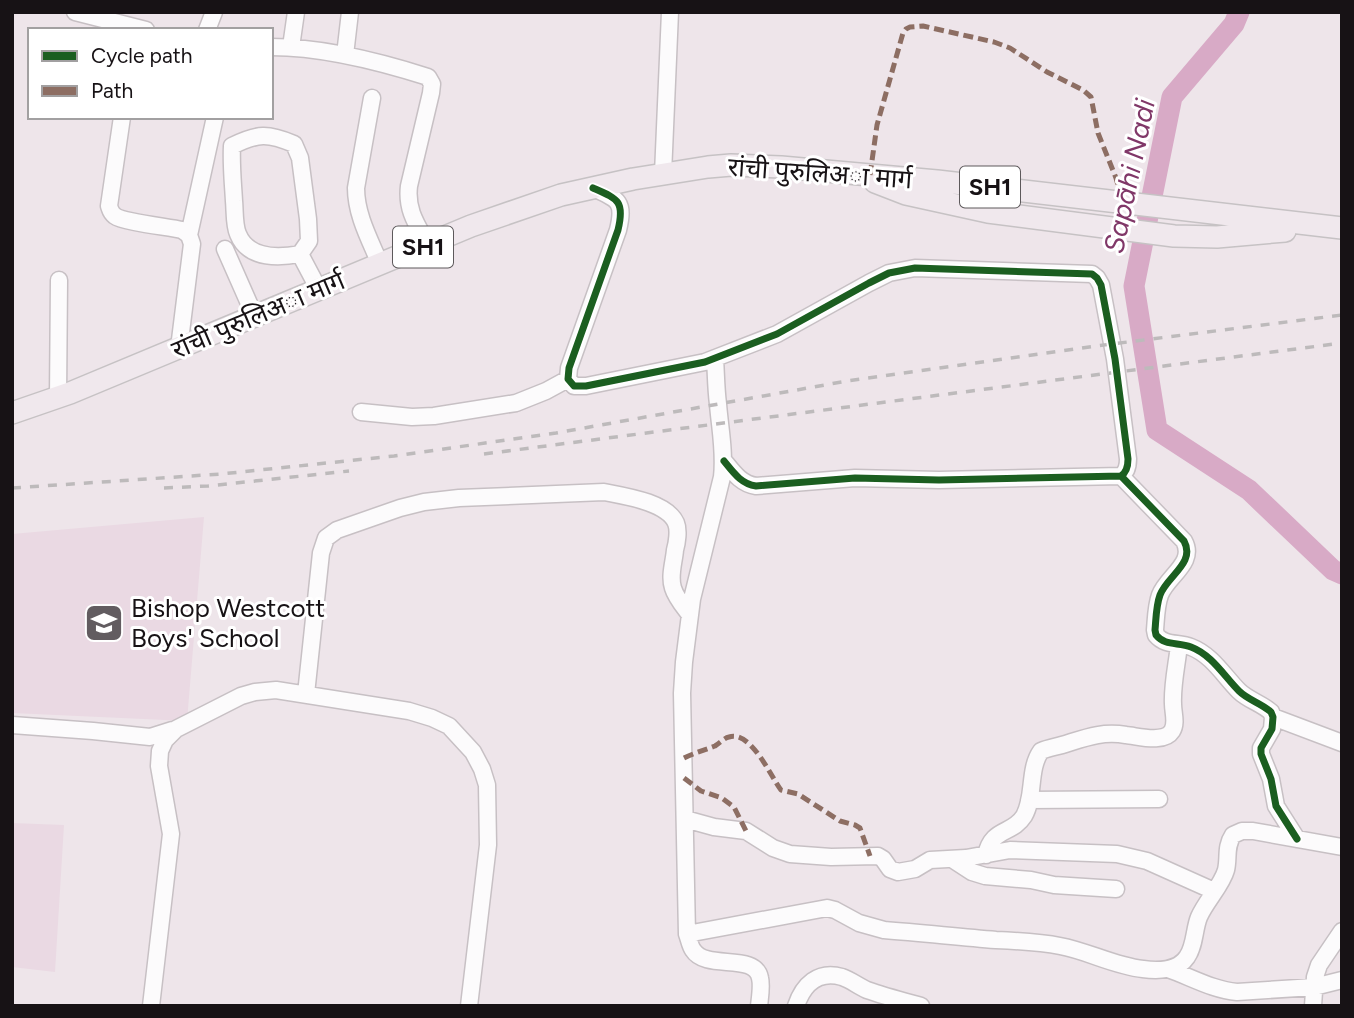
<svg xmlns="http://www.w3.org/2000/svg" width="1354" height="1018" font-family="Figtree,'Noto Sans Devanagari',sans-serif">
	<rect width="100%" height="100%" fill="#eee5ea"/>
	<path fill="#ead9e3" d="M204,517L187,721L12,713V534Z
		M12,823L64,825L55,972L12,967Z"/>
	<g fill="none" stroke-linecap="round" stroke-linejoin="round">
		<path stroke="#d8aac6" stroke-width="21" d="M1239,12L1234,24L1172,97L1134,286L1157,430L1249,490L1333,570L1342,574"/>
		<g stroke="#c7c0c4" stroke-width="19">
			<path id="minor" d="M75,12L146,30
				M207,30L214,12
				M271,47C321,47 381,62 428,77L432,84L431,93L409,186C406,210 417,225 428,245
				M291,47L296,12
				M345,55L350,12
				M372,98L356,188C356,215 370,240 380,264
				M122,117L109,206C111,211 110,212 115,216C123,222 169,227 182,230L189,235L192,244L179,348
				M663,174L670,12
				M593,188C618,199 625,201 618,230L569,368L568,379L574,386H586L705,362L777,334L869,283L889,273L915,268L1092,274L1097,278L1101,285L1115,359L1128,459C1128,466 1127,472 1121,476
				M189,235L215,117
				M225,249L255,317
				M300,254L309,241L308,219L300,158L294,144C268,133 258,133 232,146C231,165 233,183 234,201C235,211 234,225 238,234C248,259 278,258 300,254L319,290
				M715,358C716,374 716,389 718,404C720,429 725,452 722,477L692,599L684,662L682,693L687,934C689,939 690,946 693,950C706,971 755,952 760,978C762,986 760,997 759,1006
				M58,398L59,280
				M361,412L412,417L434,416L516,403L546,391L568,379
				M724,461C733,472 741,484 756,486L855,478L939,480L1121,476L1184,541C1196,563 1167,576 1160,595C1156,606 1156,619 1155,630L1156,635C1165,646 1178,642 1191,647C1212,655 1224,676 1239,691C1248,700 1261,703 1271,712L1273,717L1272,729L1261,748V754L1271,779L1276,806L1297,839
				M306,694L321,553L326,538L337,530L400,508L424,502L459,498L604,492C624,496 667,502 676,523C679,530 677,543 675,550C674,562 669,576 673,588C676,598 684,607 690,615
				M1273,717L1342,743
				M12,725L93,731L150,737L172,730
				M1029,800L1159,799
				M685,819L714,827L746,831L773,848L790,854L831,857L878,856L883,859L890,869L898,872L915,869L930,860L966,858L1010,850L1117,854L1147,861L1214,891
				M986,855C992,827 1012,835 1024,816C1035,797 1028,769 1041,751C1048,748 1055,747 1062,745C1085,738 1101,731 1126,735C1138,736 1164,744 1172,731C1177,723 1173,713 1173,704C1172,685 1177,664 1179,645
				M952,859L972,872L985,876L1031,880L1054,885L1116,889
				M687,934L827,908L835,910L859,923L884,930C922,933 959,937 996,940C1018,941 1039,942 1060,946C1088,951 1114,966 1143,969C1157,971 1178,971 1187,957C1195,946 1194,929 1199,917C1206,901 1222,885 1226,870C1229,858 1225,847 1233,835L1242,831H1253L1342,847
				M1168,969C1191,977 1213,990 1237,992L1314,987L1342,980
				M151,1006L171,834L159,766L160,751L165,740L176,729L241,696L255,692L276,690L409,711L432,718L449,726L473,752L482,769L487,785L488,845L469,1006
				M796,1006C803,985 818,970 842,977C851,980 858,986 867,990C884,996 903,1001 921,1006
				M1313,1006L1315,977L1319,965L1342,931"/>
		</g>
		<g stroke="#c6c2c4" stroke-width="24">
			<path id="major" d="M875,182L906,194L988,212L1174,236L1217,237L1285,231
				M12,413L70,393L471,226L561,195L633,179L708,167L731,165L781,167L937,181L1342,228"/>
		</g>
		<use href="#minor" stroke="#fcfbfc" stroke-width="16"/>
		<use href="#major" stroke="#f0e8ed" stroke-width="21"/>
		<path stroke="#bdbabb" stroke-width="3.5" stroke-dasharray="9 9" stroke-linecap="butt" d="M484,454L1342,343
			M12,488L221,474L394,456L556,433L847,381L1096,346L1342,315
			M164,488L208,486L349,471"/>
		<path stroke="#8d6e63" stroke-width="5" stroke-dasharray="10 5" stroke-linecap="butt" d="M870,175L877,125L903,33L906,29L910,27L923,26L994,42L1010,48L1047,72L1083,90L1091,97L1098,133L1116,178L1123,203
			M684,758C694,753 705,750 715,746C720,743 724,738 729,737C751,730 771,777 781,790L798,794L840,821L855,825L860,828L870,856
			M684,778L701,791L722,798L734,807L746,831"/>
		<g stroke="#fff" stroke-width="11">
			<path id="cycleway" d="M593,188C618,199 625,201 618,230L569,368L568,379L574,386H586L705,362L777,334L869,283L889,273L915,268L1092,274L1097,278L1101,285L1115,359L1128,459C1128,466 1127,472 1121,476
				M724,461C733,472 741,484 756,486L855,478L939,480L1121,476L1184,541C1196,563 1167,576 1160,595C1156,606 1156,619 1155,630L1156,635C1165,646 1178,642 1191,647C1212,655 1224,676 1239,691C1248,700 1261,703 1271,712L1273,717L1272,729L1261,748V754L1271,779L1276,806L1297,839"/>
		</g>
		<use href="#cycleway" stroke="#1b5e20" stroke-width="7"/>
	</g>
	<defs>
		<g id="school-square" transform="scale(2.0125)"><rect x="-9" y="-9" width="18" height="18" rx="4" fill="#625c60" stroke="#fff"/><path d="M0-5L7-2L0 1L-7-2ZM-4 1L0 2.5L4 1V4Q0 6-4 4Z" fill="#fff"/></g>
	</defs>
	<g fill-rule="evenodd">
		<use href="#school-square" x="104" y="623"/>
	</g>
	<g text-anchor="middle" stroke-width="6" stroke-linejoin="round" paint-order="stroke">
		<g fill="#fff" stroke="#5d595b" stroke-width="2">
			<rect x="960" y="166.5" width="60" height="41" rx="5"/>
			<rect x="393" y="226.5" width="60" height="41" rx="5"/>
		</g>
		<g font-size="24" font-weight="bold" fill="#171215">
			<text x="990" y="195">SH1</text>
			<text x="423" y="255">SH1</text>
		</g>
		<g font-size="26" fill="#171215" stroke="#fff">
			<text transform="translate(820 173) rotate(4)" y="9">रांची पुरुलिअा मार्ग</text>
			<text transform="translate(258 315) rotate(-23)" y="9">रांची पुरुलिअा मार्ग</text>
		</g>
		<g font-size="26" fill="#171215" stroke="#fff" text-anchor="start">
			<text x="131" y="617">Bishop Westcott<tspan x="131" dy="30">Boys' School</tspan></text>
		</g>
		<g font-size="28" font-style="italic" fill="#803768" stroke="#fff">
			<text transform="translate(1129 176) rotate(-78)" y="10">Sapāhi Nadi</text>
		</g>
	</g>
	<rect width="1354" height="1018" fill="none" stroke="#171215" stroke-width="28"/>
	<rect x="28" y="28" width="245" height="91" fill="#ffffff" stroke="#a2a0a1" stroke-width="2"/>
	<rect x="42" y="51" width="35" height="10" fill="#1b5e20" stroke="#a2a0a1" stroke-width="2"/>
	<text x="91" y="63" font-size="21" fill="#171215">Cycle path</text>
	<rect x="42" y="86" width="35" height="10" fill="#8d6e63" stroke="#a2a0a1" stroke-width="2"/>
	<text x="91" y="98" font-size="21" fill="#171215">Path</text>
</svg>
